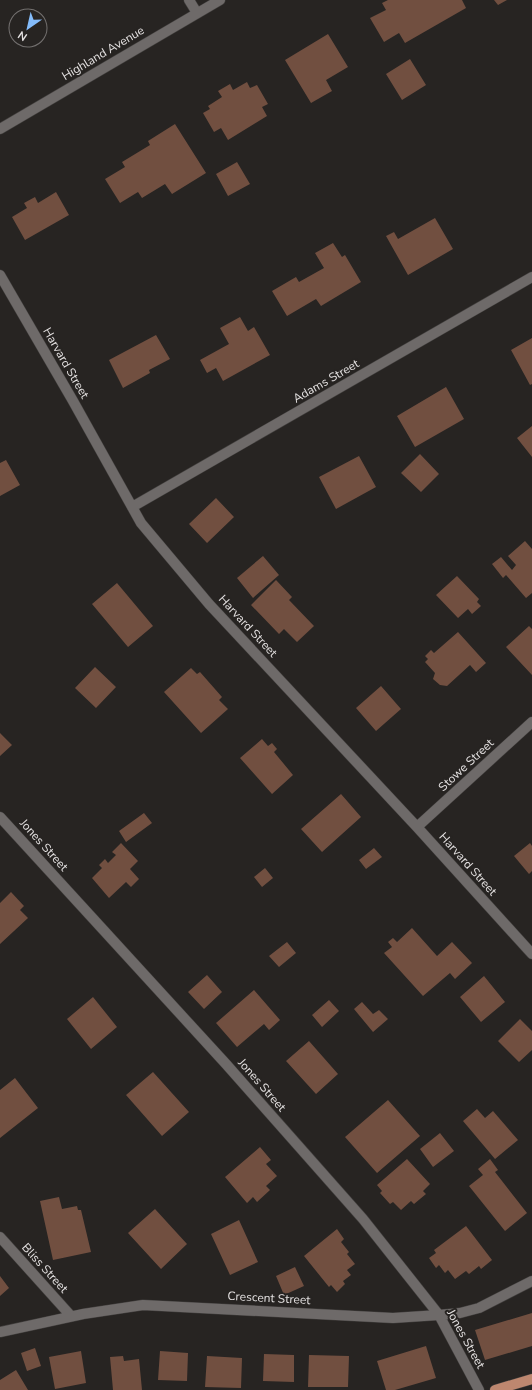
<svg xmlns="http://www.w3.org/2000/svg" width="532" height="1390" font-family="'Nunito Sans',sans-serif">
	<rect width="100%" height="100%" fill="#272422"/>
	<path fill="#714f40" d="M388,0H462L466,8L405,43L399,33L384,42L370,18L386,10L382,3Z
		M494,0H507L498,5Z
		M328,34L348,67L326,80L332,91L311,103L285,60Z
		M410,59L426,85L402,100L386,74Z
		M247,82L250,88L257,85L268,104L262,107L267,116L228,140L221,128L214,132L203,113L210,109L208,106L222,97L218,91L230,84L233,90Z
		M175,124L206,173L172,194L165,184L142,198L138,192L120,203L105,179L125,167L122,162L150,145L148,141Z
		M237,162L250,184L228,196L216,174Z
		M56,192L69,215L25,240L12,217L27,208L24,203L35,197L38,203Z
		M435,218L453,249L408,275L386,236L394,232L398,239Z
		M333,243L342,257L345,255L361,282L321,306L316,299L287,316L272,291L296,277L299,282L324,268L315,253Z
		M240,317L248,331L254,327L270,355L223,381L216,368L207,373L200,360L229,344L220,328Z
		M156,335L170,359L149,370L150,373L123,388L109,360Z
		M532,338V384L530,385L511,350Z
		M446,387L464,419L415,447L397,416Z
		M532,426V457L517,438Z
		M420,454L439,474L421,492L401,473Z
		M359,456L376,487L336,509L319,477Z
		M6,460L20,485L0,496V463Z
		M216,498L234,517L207,543L189,524Z
		M525,541L532,549V593L526,598L506,575L503,578L492,564L501,557L512,570L516,565L508,556Z
		M263,556L279,575L253,598L237,578Z
		M457,576L479,599L477,602L481,606L472,614L468,609L458,618L436,595Z
		M276,580L292,597L289,600L314,626L297,642L284,629L279,634L251,605Z
		M117,583L153,626L128,647L92,604Z
		M529,626L532,629V675L506,647Z
		M458,632L486,663L476,672L470,665L447,686L440,685L433,679L435,673L425,662L428,659L425,656L431,650L434,653Z
		M95,667L116,687L96,708L75,688Z
		M191,668L197,674L200,672L222,697L219,700L228,709L201,733L164,692Z
		M381,686L401,709L376,731L356,708Z
		M0,733L12,745L0,756Z
		M262,739L268,746L272,743L277,749L274,752L293,775L272,794L240,758Z
		M341,794L361,817L322,852L301,829Z
		M144,813L152,823L126,842L119,831Z
		M121,843L138,861L130,869L139,879L131,887L126,882L109,898L92,878L102,868L99,865L105,859L108,863L116,855L112,852Z
		M530,843L532,846V871L529,874L514,856Z
		M374,848L382,857L366,869L359,860Z
		M265,868L273,878L262,887L254,877Z
		M11,892L24,906L20,910L28,918L0,944V903Z
		M412,928L437,956L452,942L472,963L455,979L450,973L423,996L384,953L392,947L388,942L393,938L397,942Z
		M287,942L296,953L279,967L269,956Z
		M207,975L222,992L204,1009L188,992Z
		M484,976L505,1002L481,1022L460,997Z
		M254,990L280,1020L269,1030L264,1024L237,1047L216,1023Z
		M93,997L117,1027L91,1049L67,1019Z
		M329,1000L339,1011L322,1027L312,1015Z
		M362,1002L373,1014L379,1010L388,1019L373,1032L354,1009Z
		M520,1019L532,1031V1050L519,1062L498,1041Z
		M309,1041L338,1074L316,1094L286,1061Z
		M153,1072L189,1112L162,1136L126,1095Z
		M15,1078L38,1108L0,1138V1090Z
		M388,1100L420,1136L377,1173L345,1137Z
		M477,1109L485,1118L493,1111L518,1140L495,1159L463,1121Z
		M440,1133L454,1151L433,1167L420,1149Z
		M260,1147L271,1160L266,1164L277,1176L266,1186L270,1190L257,1202L253,1197L247,1203L225,1177Z
		M407,1159L430,1184L423,1191L426,1194L414,1204L411,1201L401,1210L393,1202L390,1204L380,1193L382,1191L377,1185Z
		M490,1159L498,1170L495,1172L527,1213L505,1231L469,1186L483,1175L478,1169Z
		M59,1197L62,1209L77,1206L78,1210H81L91,1252L53,1260L40,1201Z
		M155,1209L187,1244L161,1269L128,1233Z
		M239,1220L258,1262L230,1275L211,1234Z
		M466,1226L492,1260L481,1269L479,1266L469,1274L466,1271L455,1279L448,1270L445,1273L439,1265L436,1268L429,1258L436,1253L434,1250Z
		M337,1229L344,1239L341,1242L349,1252L347,1254L355,1264L347,1270L351,1275L343,1281L345,1284L337,1292L331,1285L329,1287L304,1256Z
		M295,1267L304,1286L284,1295L276,1276Z
		M0,1276L9,1288L0,1296Z
		M532,1313V1346L485,1360L475,1330Z
		M426,1346L436,1378L395,1390H386L377,1361Z
		M35,1348L41,1366L27,1371L21,1353Z
		M81,1351L86,1383L55,1389L49,1357Z
		M160,1351L188,1353L187,1381L158,1380Z
		M264,1354L294,1355V1382L263,1381Z
		M309,1355L349,1356L348,1387H308Z
		M123,1356L124,1361L139,1359L142,1390H113L110,1357Z
		M207,1356L242,1358L241,1388L205,1387Z
		M16,1370L28,1390H0V1380Z"/>
	<g fill="none" stroke-linecap="round" stroke-linejoin="round">
		<g stroke="#43403f" stroke-width="11">
			<path id="minor" d="M189,0L197,13
				M0,129L220,0
				M0,275L73,401L141,523L209,604L417,827L532,954
				M132,507L532,277
				M0,817L226,1064L363,1219L439,1315L479,1390
				M417,827L532,722
				M0,1237L71,1316
				M0,1332L83,1314L143,1305L393,1318L439,1315L460,1313L479,1308L532,1281"/>
		</g>
		<g stroke="#43403f" stroke-width="11">
			<path id="major" d="M495,1390L532,1379"/>
		</g>
		<use href="#minor" stroke="#6e6a69" stroke-width="10"/>
		<use href="#major" stroke="#be876f" stroke-width="10"/>
	</g>
	<g text-anchor="middle" stroke-width="4" stroke-linejoin="round" paint-order="stroke">
		<g font-size="12" fill="#e5e2e2" stroke="#272422">
			<text transform="translate(103 53) rotate(-31)" y="4">Highland Avenue</text>
			<text transform="translate(66 363) rotate(60)" y="4">Harvard Street</text>
			<text transform="translate(326 381) rotate(-30)" y="4">Adams Street</text>
			<text transform="translate(248 626) rotate(47)" y="4">Harvard Street</text>
			<text transform="translate(466 765) rotate(-43)" y="4">Stowe Street</text>
			<text transform="translate(44 845) rotate(48)" y="4">Jones Street</text>
			<text transform="translate(468 864) rotate(48)" y="4">Harvard Street</text>
			<text transform="translate(262 1085) rotate(49)" y="4">Jones Street</text>
			<text transform="translate(45 1268) rotate(48)" y="4">Bliss Street</text>
			<text transform="translate(269 1298) rotate(3)" y="4">Crescent Street</text>
			<text transform="translate(466 1339) rotate(61)" y="4">Jones Street</text>
		</g>
	</g>
	<g transform="translate(28 28) rotate(214)"><circle r="19" fill="#272422" stroke="#73706f"/>
	<path d="M0-3L7 15L0 10L-7 15Z" fill="#84bcfb"/>
	<text y="-6" font-size="11" font-weight="bold" text-anchor="middle" fill="#e5e2e2">N</text>
	</g>
</svg>
